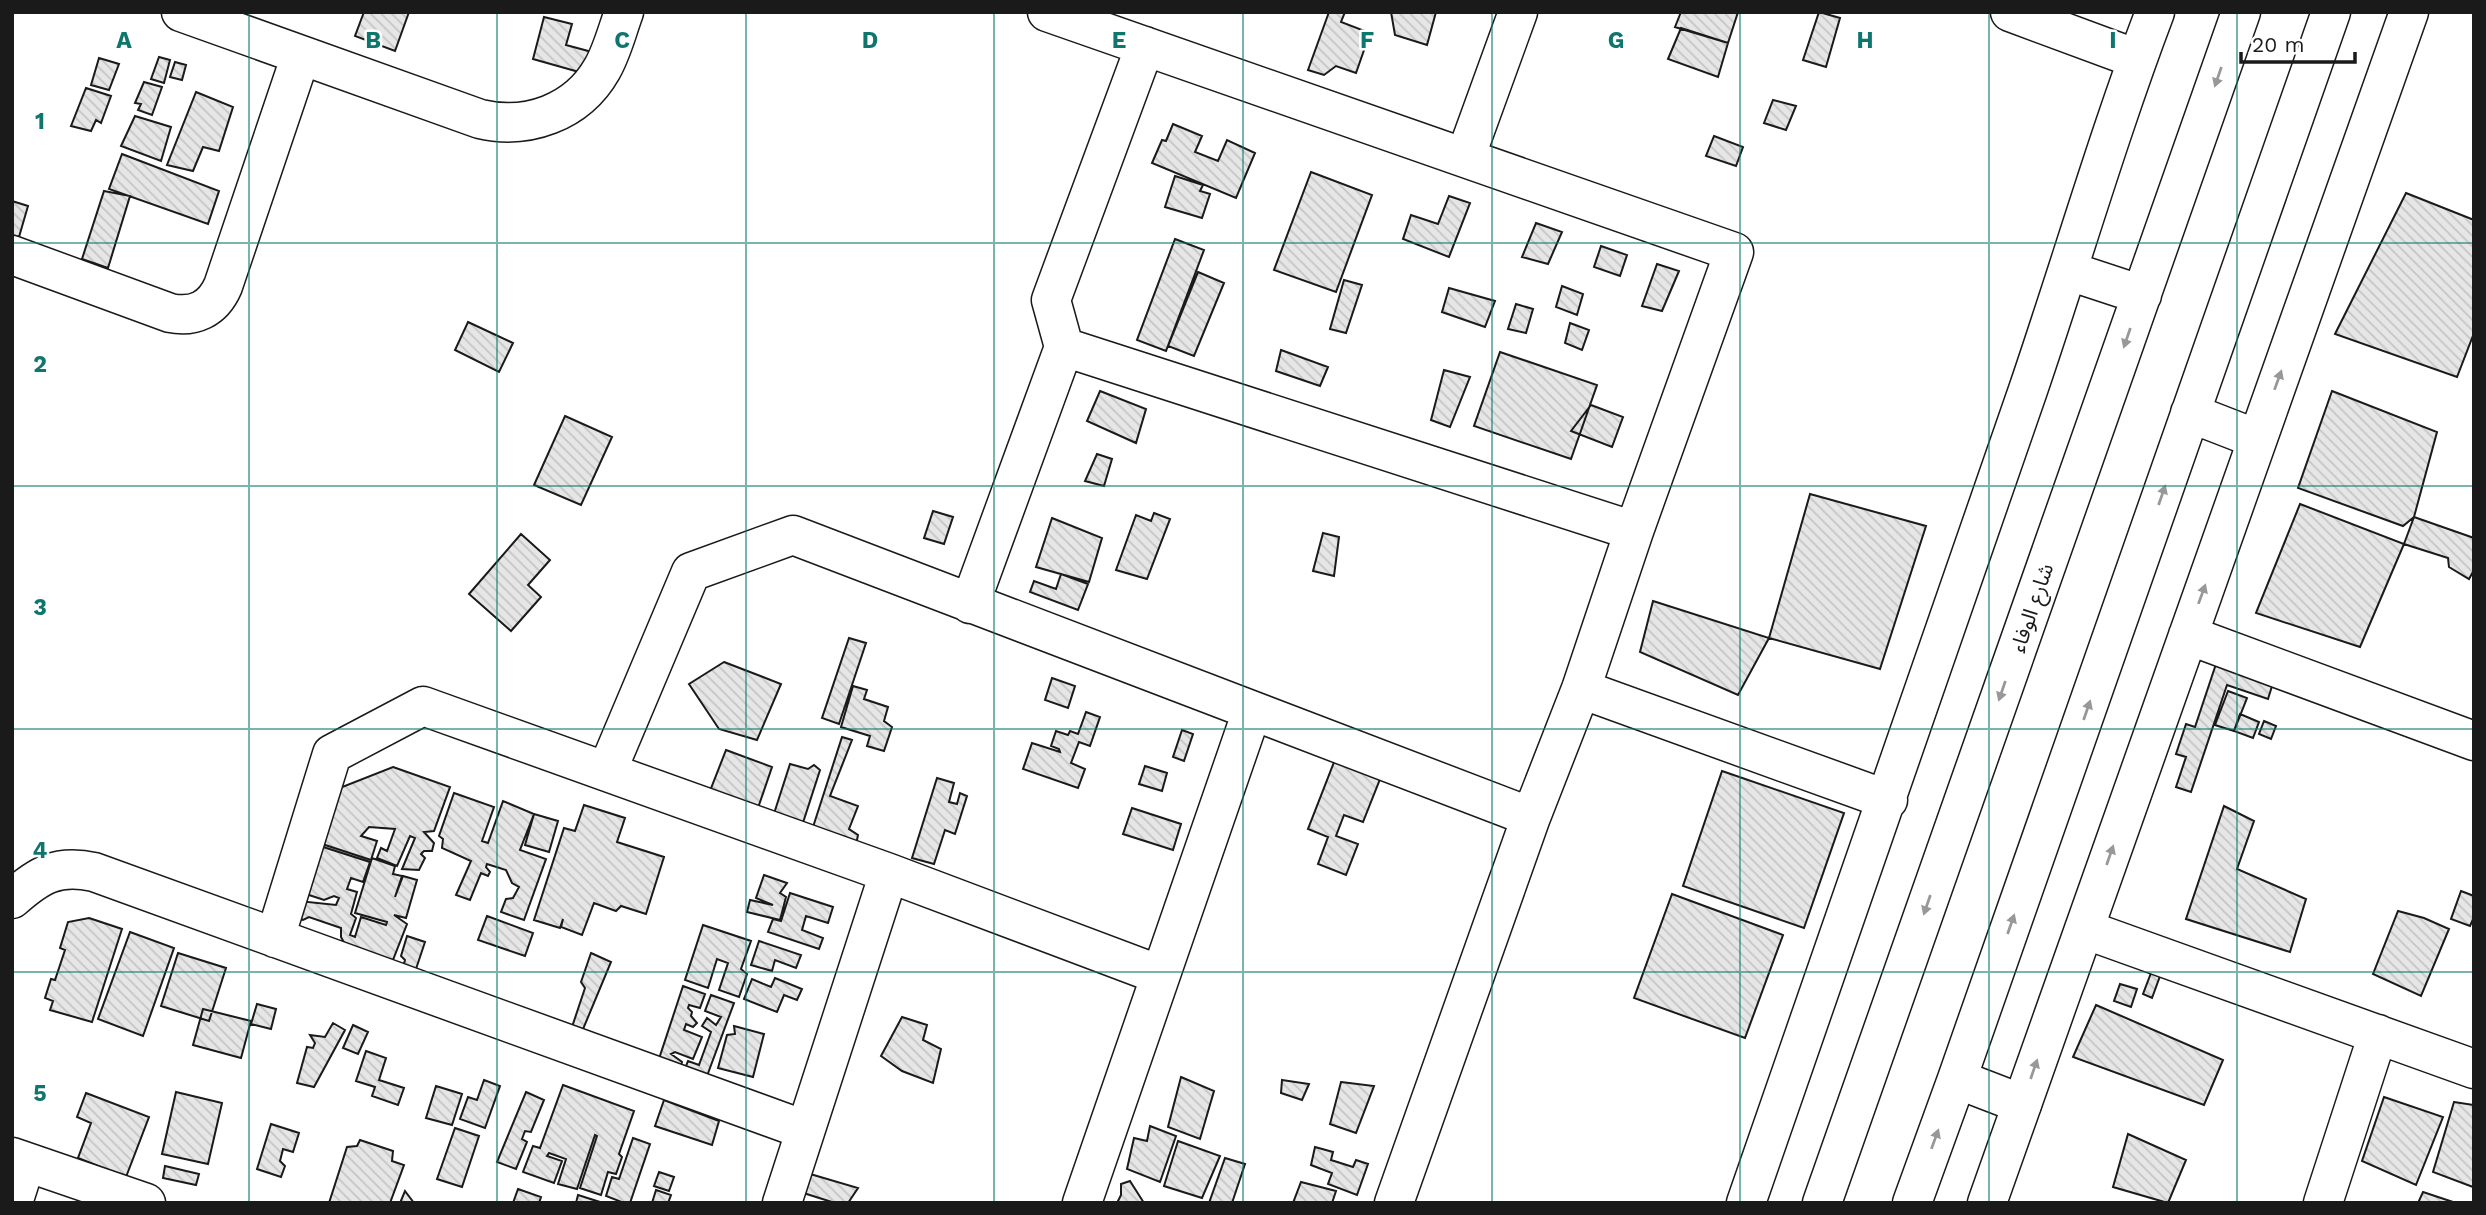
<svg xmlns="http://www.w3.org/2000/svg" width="2486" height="1215" font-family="'Work Sans','Noto Sans Arabic',sans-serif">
	<defs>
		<pattern id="building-back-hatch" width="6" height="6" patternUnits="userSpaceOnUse" patternTransform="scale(1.75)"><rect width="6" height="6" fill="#e6e6e6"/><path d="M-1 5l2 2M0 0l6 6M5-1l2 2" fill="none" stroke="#c5c5c5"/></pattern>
	</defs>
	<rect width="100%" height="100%" fill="#fff"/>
	<path fill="url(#building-back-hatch)" stroke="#1a1a1a" stroke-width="2" d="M364,12H409L395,51L355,36Z
		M1329,12H1345L1341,22L1370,33L1356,73L1336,66L1324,75L1308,70Z
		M1391,12H1436L1427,45L1395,35Z
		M1681,12H1738L1728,43L1675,27Z
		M1819,12L1840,18L1826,67L1803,60Z
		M544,17L572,24L566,45L592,52L586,74L533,59Z
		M1681,28L1728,43L1718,77L1668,59Z
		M159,57L170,60L164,83L151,79Z
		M99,58L119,64L109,90L91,85Z
		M175,62L186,65L182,80L170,77Z
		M144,82L162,87L152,115L138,110L141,104L135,103Z
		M86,88L111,96L101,123L96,120L91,131L71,126Z
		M196,92L233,107L219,151L203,147L193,171L167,165Z
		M1773,100L1796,106L1786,130L1764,123Z
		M135,116L171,127L161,161L121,146Z
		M1173,124L1202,136L1195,152L1218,161L1227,140L1255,153L1236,198L1152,163L1162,140L1166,141Z
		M1714,136L1743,147L1736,166L1706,156Z
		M122,154L219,191L208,224L109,189Z
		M1311,172L1372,195L1336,292L1274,270Z
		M1175,176L1203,185L1200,191L1210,194L1202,218L1165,207Z
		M104,191L130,196L108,268L82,259Z
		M2406,193L2474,220V333L2457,377L2335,334Z
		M1449,196L1470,203L1449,257L1403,239L1411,215L1438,224Z
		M12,201L28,206L19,237L12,235Z
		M1536,223L1562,232L1548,264L1522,257Z
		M1175,239L1204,250L1166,351L1137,340Z
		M1601,246L1627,255L1620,276L1594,267Z
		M1657,264L1679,271L1662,311L1642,306Z
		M1198,272L1224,283L1194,356L1168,346Z
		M1344,280L1362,285L1346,333L1330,329Z
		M1562,286L1583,294L1577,315L1556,307Z
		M1449,288L1495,301L1485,327L1442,312Z
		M1516,304L1533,309L1526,333L1508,329Z
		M468,322L513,343L499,372L455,350Z
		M1570,323L1589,330L1582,350L1565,343Z
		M1281,350L1328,367L1320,386L1276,371Z
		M1500,352L1597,385L1571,459L1474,426Z
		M1444,370L1470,377L1450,427L1431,420Z
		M1100,391L1146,409L1136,443L1087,421Z
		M2332,391L2437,432L2414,517L2403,526L2298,488Z
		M1591,405L1623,417L1612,447L1571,431Z
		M565,416L612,437L581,505L534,485Z
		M1097,454L1112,459L1104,486L1085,481Z
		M1810,494L1926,526L1880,669L1769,638Z
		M2300,504L2404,544L2360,647L2256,613Z
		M933,511L953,517L944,544L924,538Z
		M1154,513L1170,519L1147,579L1116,570L1136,515L1151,521Z
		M2414,517L2474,538V570L2469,579L2449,567L2448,558L2404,544Z
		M1052,518L1102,538L1089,582L1036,567Z
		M1323,533L1339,537L1334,576L1313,571Z
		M521,534L550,560L528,585L541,597L511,631L469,594Z
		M1061,574L1088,584L1078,610L1030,592L1034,581L1056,589Z
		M1653,601L1769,638L1738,695L1640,652Z
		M849,638L866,643L839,724L822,718Z
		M724,662L781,684L757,740L719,729L689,684Z
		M2216,664L2273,683L2268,699L2227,685L2191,792L2176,787L2186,757L2176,754L2186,724L2195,727Z
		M1052,678L1075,686L1068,708L1045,700Z
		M853,686L867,690L864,699L888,707L884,721L892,727L884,751L867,746L870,736L841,727Z
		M2228,691L2247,698L2234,731L2215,725Z
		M1086,712L1100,717L1090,746L1079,742L1071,763L1085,769L1078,788L1023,769L1032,743L1060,752L1059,749L1051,746L1056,731L1068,735L1070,731L1078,734Z
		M2240,714L2259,722L2253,738L2234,731Z
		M2264,721L2276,726L2271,739L2259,734Z
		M1182,730L1193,734L1184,761L1173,757Z
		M842,737L852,740L830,796L858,806L849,829L858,835L856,845L846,843V837L813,827Z
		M726,750L772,767L758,808L710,791Z
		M1336,757L1382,774L1363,822L1344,815L1336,836L1358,844L1346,875L1318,864L1328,837L1308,829Z
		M790,764L808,769L814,765L820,770L799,835L770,826Z
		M1145,766L1167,773L1162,791L1139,784Z
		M393,767L450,787L434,831L424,832L434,843L432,851H424L421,854L425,858L419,870L402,869L415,838L410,836L397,866L377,858L381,848L387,851L395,829L369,827L361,836L377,841L371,860L316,842L332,791Z
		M1722,771L1844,813L1804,928L1683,886Z
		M937,778L954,783L949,802L957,804L960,793L967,796L955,834L945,830L934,864L912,858Z
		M454,793L494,807L482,841L488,843L503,801L534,814L520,850L546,859L524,920L501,912L506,899L513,898L519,887L512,883L506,870L487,864L486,867L490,872L488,876L481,873L470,900L456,895L471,861L442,848L443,839L439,836Z
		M584,805L625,818L617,842L664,857L646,914L621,906L616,911L594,903L582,935L561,927L563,919L560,928L534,920L564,828L575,831Z
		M2224,806L2254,821L2237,869L2306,899L2290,952L2186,919Z
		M1132,808L1181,824L1173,850L1123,834Z
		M534,814L558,821L549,852L525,845Z
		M317,845L370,862L363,882L351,878L347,889L357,892L351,914L356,918L350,935L355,937L361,917L386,925L387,922L355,913L372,858L395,866L393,874L402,876L395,897L403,876L417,880L406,918L394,915L407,924L391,965L347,948L341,937V928L309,917L303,920L296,918L299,901L336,905L339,898L334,896L324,900L303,893Z
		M764,875L787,883L780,893L786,897L780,920L747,912L750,900L773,905L756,898Z
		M2461,891L2474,896V917L2470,926L2451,919Z
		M790,893L833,907L828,923L806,916L802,930L823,938L819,949L768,932L773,919L781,921Z
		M1672,894L1783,935L1745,1038L1634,998Z
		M2398,911L2424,918L2449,929L2421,996L2373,974Z
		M487,916L533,933L525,956L478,940Z
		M89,918L122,929L92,1022L50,1010L53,1001L45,998L51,979L55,980L65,950L60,948L68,922Z
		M703,925L751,941L741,969L747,974L739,997L719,990L728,963L717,959L708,988L685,980Z
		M130,932L174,948L143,1036L98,1019Z
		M407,936L425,942L413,978L401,974L405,960L401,956Z
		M759,941L801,955L796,968L775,960L772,971L751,965Z
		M178,953L226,968L209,1021L161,1006Z
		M591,953L611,962L581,1034L572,1027L585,988L581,982Z
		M2151,973L2160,976L2152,998L2143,994Z
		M775,978L802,989L797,1000L784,995L777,1012L744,999L752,979L771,987Z
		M2120,984L2137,989L2131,1007L2114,1001Z
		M683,986L705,994L700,1008L689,1005L688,1008L692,1012L691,1016L697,1023L693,1027L686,1024L684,1030L702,1037L693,1059L675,1052L671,1054L682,1062L677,1079L655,1071Z
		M711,995L734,1003L707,1076L679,1084L688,1061L699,1065L711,1032L702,1026L707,1018L716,1025L721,1017L705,1011Z
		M257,1004L276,1009L271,1029L251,1024Z
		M2096,1005L2223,1060L2204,1105L2073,1057Z
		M203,1009L251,1021L241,1058L193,1045Z
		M902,1017L927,1025L923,1040L941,1049L933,1083L902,1071L881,1056Z
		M333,1023L345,1030L314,1087L297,1083L307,1047L313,1048L315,1043L310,1035L325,1037Z
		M353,1025L368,1032L358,1054L343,1048Z
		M734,1026L764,1034L753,1077L718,1068L727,1035L735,1034Z
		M366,1051L386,1058L379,1080L404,1088L398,1105L372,1096L375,1087L356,1081Z
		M1181,1077L1214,1091L1200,1139L1168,1127Z
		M484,1080L500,1086L485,1128L460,1119L468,1097L477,1100Z
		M1282,1080L1309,1084L1302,1100L1281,1093Z
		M1341,1082L1374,1086L1356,1133L1330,1124Z
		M563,1085L634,1111L619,1154L622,1157L616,1174L608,1172L601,1195L580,1188L597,1136L595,1135L577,1189L558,1184L566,1159L549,1153L547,1156L562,1161L554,1183L523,1172L533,1146L540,1148Z
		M436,1086L462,1094L452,1125L426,1118Z
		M176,1092L222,1103L208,1164L162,1154Z
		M526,1092L544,1100L531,1132L525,1131L522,1139L527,1142L516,1169L497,1162Z
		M86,1093L149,1117L126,1177L78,1158L91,1123L77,1117Z
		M2384,1097L2443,1117L2416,1185L2362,1161Z
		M664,1100L719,1121L712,1145L655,1126Z
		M2454,1102L2474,1105L2473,1187L2433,1172Z
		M271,1124L299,1133L293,1152L283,1149L280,1161L285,1166L281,1177L257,1169Z
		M1150,1126L1176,1136L1160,1182L1127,1169L1134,1138L1147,1141Z
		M455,1128L479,1136L462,1187L437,1179Z
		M2128,1134L2186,1160L2168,1203L2113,1187Z
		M633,1138L650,1144L630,1203H624L606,1196L612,1177L619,1179Z
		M360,1140L393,1151L392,1161L404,1165L390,1203H329L347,1147L357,1146Z
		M1178,1141L1220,1156L1202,1198L1164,1186Z
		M1315,1147L1333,1152L1331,1160L1353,1167L1356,1160L1368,1164L1357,1195L1328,1184L1332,1173L1311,1165Z
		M1225,1158L1245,1164L1232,1203H1209Z
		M165,1166L199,1174L196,1185L163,1178Z
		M800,1171L858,1188L848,1203H835L794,1190Z
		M659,1172L674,1177L669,1191L654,1186Z
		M1130,1181L1144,1203H1117L1121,1195V1184Z
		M1301,1182L1336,1191L1332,1203H1293Z
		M518,1189L541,1197L539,1203H513Z
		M656,1190L671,1195L668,1203H652Z
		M405,1191L414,1203H400Z
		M2423,1192L2456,1203H2418Z
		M578,1195L600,1202L599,1203H576Z"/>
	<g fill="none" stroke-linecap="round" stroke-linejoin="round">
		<g stroke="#1a1a1a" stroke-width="41">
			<path id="minor" d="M181,12L480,119C527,130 577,113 602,69C612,52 617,31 624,12
				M1047,12L1734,252L1634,531L1581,689L1531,817L1394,1203
				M2010,12L2137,59
				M1465,158L1518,12
				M12,255L170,313C194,318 213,309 223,286L301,55
				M1064,347L1634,531
				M970,604L1064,347L1051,300L1145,46
				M2188,635L2474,741
				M1581,689L1888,800
				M607,771L691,572L793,535L1531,817
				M12,899C39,875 57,864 94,872L805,1130
				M2084,929L2474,1069
				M275,938L332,754L423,706L889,873L1160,975
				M12,1157L146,1203
				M13,1203L26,1162
				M782,1203L889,873
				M1082,1203L1252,711
				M1746,1203C1841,932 1935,661 2028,390C2071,264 2108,136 2155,12
				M1987,1203L2409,12
				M2323,1203L2378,1034"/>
		</g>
		<g stroke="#1a1a1a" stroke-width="41">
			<path id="major" d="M2069,271L2142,295
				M2190,413L2257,439
				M1957,1079L2022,1104
				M1822,1203L2241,12
				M1912,1203L1957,1079L2331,12"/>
		</g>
		<use href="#minor" stroke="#fff" stroke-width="38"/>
		<use href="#major" stroke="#fff" stroke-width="38"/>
	</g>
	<defs><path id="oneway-solid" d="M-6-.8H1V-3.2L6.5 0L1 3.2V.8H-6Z" transform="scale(1.75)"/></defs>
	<g fill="#989898">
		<use href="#oneway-solid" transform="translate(2218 77) rotate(109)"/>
		<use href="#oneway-solid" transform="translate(2127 338) rotate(109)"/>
		<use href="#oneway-solid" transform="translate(2278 380) rotate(-70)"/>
		<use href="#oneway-solid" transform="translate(2162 495) rotate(-71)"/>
		<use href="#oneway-solid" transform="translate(2202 594) rotate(-70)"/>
		<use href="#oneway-solid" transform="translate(2002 691) rotate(109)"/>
		<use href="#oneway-solid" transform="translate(2087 710) rotate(-71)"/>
		<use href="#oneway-solid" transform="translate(2110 855) rotate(-71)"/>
		<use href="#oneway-solid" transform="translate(1927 905) rotate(109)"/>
		<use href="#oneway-solid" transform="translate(2011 924) rotate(-71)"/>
		<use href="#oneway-solid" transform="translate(2034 1069) rotate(-71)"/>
		<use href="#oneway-solid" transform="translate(1935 1139) rotate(-70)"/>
	</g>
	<path fill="none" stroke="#0f766e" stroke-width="2" stroke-opacity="0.55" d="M249,12V1203M497,12V1203M746,12V1203M994,12V1203M1243,12V1203M1492,12V1203M1740,12V1203M1989,12V1203M2237,12V1203M12,243H2474M12,486H2474M12,729H2474M12,972H2474"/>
	<g text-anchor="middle" stroke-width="5" stroke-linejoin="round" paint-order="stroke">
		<g font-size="21" fill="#1a1a1a" stroke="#fff">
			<text transform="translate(2032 608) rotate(-71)" y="7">شارع الوفاء</text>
		</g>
	</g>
	<g font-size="23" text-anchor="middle" font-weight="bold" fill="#0f766e" stroke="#fff" stroke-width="5" stroke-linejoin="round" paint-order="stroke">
		<text x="124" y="48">A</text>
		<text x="373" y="48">B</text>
		<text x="622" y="48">C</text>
		<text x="870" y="48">D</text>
		<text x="1119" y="48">E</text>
		<text x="1367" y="48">F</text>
		<text x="1616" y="48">G</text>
		<text x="1865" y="48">H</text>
		<text x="2113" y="48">I</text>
		<text x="40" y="129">1</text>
		<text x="40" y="372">2</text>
		<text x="40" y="615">3</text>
		<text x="40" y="858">4</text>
		<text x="40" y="1101">5</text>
	</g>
	<rect width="2486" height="1215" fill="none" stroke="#1a1a1a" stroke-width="28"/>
	<path d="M2241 52v10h114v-10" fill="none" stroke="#1a1a1a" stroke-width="3.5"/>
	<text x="2252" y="52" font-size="21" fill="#1a1a1a" stroke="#ffffff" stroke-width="5" paint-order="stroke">20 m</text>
</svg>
